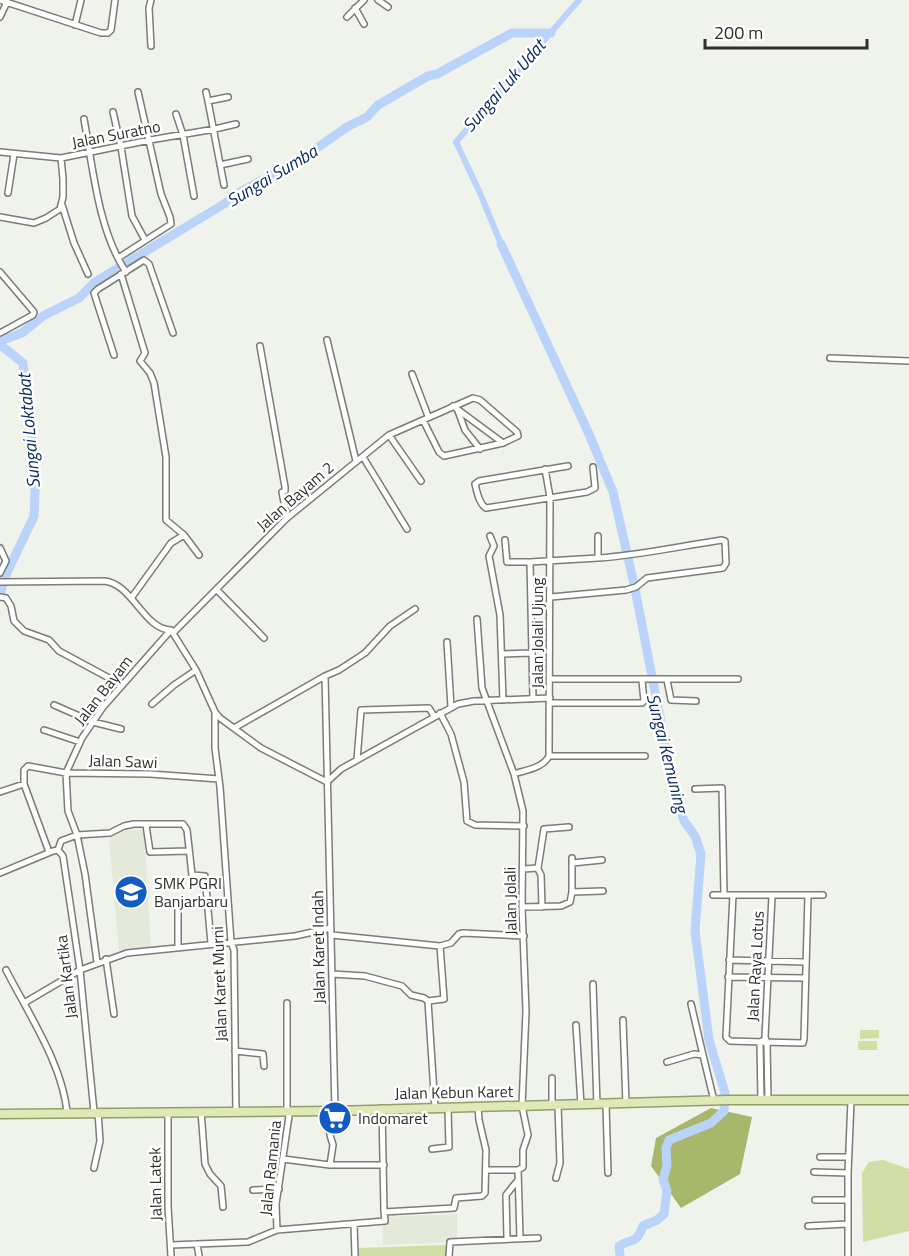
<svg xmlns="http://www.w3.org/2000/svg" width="909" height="1256" font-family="'Titillium Web',sans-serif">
	<rect width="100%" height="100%" fill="#f0f2ec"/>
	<path fill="#e5e9dc" d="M144,829L151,947L119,952L109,838L124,831Z
		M457,1214V1242L383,1245L382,1217Z"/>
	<path fill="#d1dea4" d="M860,1030H879V1038L860,1039Z
		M858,1041H877V1050H858Z
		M883,1160L909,1169V1231L863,1242L862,1173L869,1162Z
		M446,1245L447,1256H358L357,1248Z"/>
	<path fill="#a8b76c" d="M711,1108L752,1117L740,1174L681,1208L651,1166L656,1138Z"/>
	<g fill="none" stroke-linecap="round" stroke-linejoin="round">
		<path stroke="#bad3fa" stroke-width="6" d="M501,244L480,193L456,142L579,0"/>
		<path stroke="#bad3fa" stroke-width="9" d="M501,244L589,434L613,492L634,584L664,738L668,771L684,821L695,836L701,854L695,931L709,1040L725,1093L724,1111L711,1123L669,1140L666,1148L667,1166L663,1179L667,1191L664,1214L657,1220L643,1226C635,1246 633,1237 619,1246L620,1256
			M0,341L22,333L43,316L79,298L95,282L224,204L242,191L307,155L347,127L367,117L378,105L428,76L437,74L512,33H551
			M0,596L4,579L34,516L36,471L23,363L3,347L0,341"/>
		<g stroke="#7b7c77" stroke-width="8">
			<path id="minor" d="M0,0L101,33H108L111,30L115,0
				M378,0L388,7
				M355,8L364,24
				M0,17L7,2
				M347,17L364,0
				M75,25L81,0
				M151,46L149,8L151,0
				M206,92L208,101
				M113,112L121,147L132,216L145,240
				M176,114L183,135L194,196
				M84,119C93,168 98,230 126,272
				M0,152L61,158L150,140L215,129L236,124
				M220,165L248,159
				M224,185L208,101L228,97
				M8,193L14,154
				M62,205L74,243L88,274
				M0,217L34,223L46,218L60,209L63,197V179L61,158
				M118,258L171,224L170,217L161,194L138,92
				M0,272L34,312L33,315L0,333
				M121,274L145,353L140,361L150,373L154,383L166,457V520L184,535L199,555
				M327,340L356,461
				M260,346L285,487V491L282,492L287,518
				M114,355L94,293L98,289L144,260L149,264L173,333
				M830,358L909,361
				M412,374L428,416
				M453,406L503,443
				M458,411L465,430L480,449
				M389,435L421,481
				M363,457L407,529
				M568,466L479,481L475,484C477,492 479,504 486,508L587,492L595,488L593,467
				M490,536L494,546L489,556L500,615L503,700
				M505,540L507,562H530
				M0,548L6,561L0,573
				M0,582L104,581C132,583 144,630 171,630L196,670L215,712L220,718L261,748L327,782
				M217,590L264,638
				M0,597L6,598L11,606L14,621L24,631L49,640L59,651L109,678L120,686
				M132,597L171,543L184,535
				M551,597L626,590L636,587L647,578L723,568L726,563L725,541L722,540C681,546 640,555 599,558
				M477,619L482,688L514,774L523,811L522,907L526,1011L522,1106L528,1135L523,1150V1167L518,1170L520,1238
				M173,633L287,518L389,435L473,398L480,400L517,432L518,436L503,443L444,456L439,452L423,420
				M447,642L451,707
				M502,654L531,653
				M550,679H738
				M667,680L671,700L696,701
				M533,699L530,562L598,558V536
				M551,703H642L644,701L642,681
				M152,704L174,685L196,670
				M54,705L93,722L121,729
				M215,712V748L220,787L231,942L234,950L236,1111
				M440,713L451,734L464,782L467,821L475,825L524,826
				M234,728L325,676
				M44,730L80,742
				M549,756H645
				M357,760L361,710L429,708L434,716
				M514,774C526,770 543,768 549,756L550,497L545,469
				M327,782L341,769L458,704L474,701L550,698
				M695,789L722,788L724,895
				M0,792L24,784
				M146,825L150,852L189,851
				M58,850L61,841L77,835L110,833L124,826L134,824H183L187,830L192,875L205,876L211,943
				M49,852L24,784V770L28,766L66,773L150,774L219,779
				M572,863L602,860
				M523,869L538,868L544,829L569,827
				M538,869L541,875L542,907
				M0,873L53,851L58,850L63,856L80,970L94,1112
				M572,892L603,891
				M713,895H823
				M733,895L726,1037L730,1041L803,1043L804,1039L808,896
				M522,907L561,906L570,902L572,892V858
				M178,909V947
				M332,935L440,946L444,999L428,1001L435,1108
				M440,946L451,943L459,934L463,933L524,936
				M106,959L114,1014
				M729,960L805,962
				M97,962L85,874L77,835L68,811L66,773L82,738L103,707L170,631
				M6,970C28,1013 63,1065 67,1113
				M332,974L365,976L402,986L411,995L424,998L428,1001
				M728,977L805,978
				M593,984L597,1105
				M24,1003L80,970L127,953L295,936L331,928
				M691,1004L703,1055
				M623,1020L626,1104
				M576,1025L581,1105
				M235,1051L263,1054L264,1066
				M667,1062L694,1054L703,1055L714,1101
				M552,1078V1106
				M768,1100L767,1043L765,1037L772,896
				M761,1101L760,1043L762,1041
				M606,1105L608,1173
				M382,1108L384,1212
				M168,1111V1206L171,1256
				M201,1111L205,1164L210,1174L221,1186L223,1207
				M335,1111L325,676L339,670L365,653L390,626L415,609
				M432,1149L449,1147L448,1108
				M820,1157H848
				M283,1159L330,1165L333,1145L330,1135L329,1111
				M330,1165H384
				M94,1168L100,1141L98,1112
				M486,1170H518
				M814,1172L848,1173
				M556,1178L560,1163L558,1106
				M253,1190L279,1189
				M815,1200H847
				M354,1224L355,1256
				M808,1226L847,1224
				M277,1230L276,1204L289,1116L287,1110V1003
				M507,1238L506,1195L518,1180
				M197,1244L199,1256
				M171,1245L248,1242L277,1230L385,1221L384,1212L454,1208L456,1198L482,1196L485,1193L486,1150L479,1120L478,1107
				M449,1256L450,1242L538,1238
				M848,1256V1173L851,1101"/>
		</g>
		<g stroke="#949f68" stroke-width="11">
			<path id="primary" d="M0,1114L335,1111L729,1100H909"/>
		</g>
		<use href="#minor" stroke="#fff" stroke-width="5"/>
		<use href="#primary" stroke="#dfe9b7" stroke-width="8"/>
	</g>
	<defs>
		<g id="school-disc" transform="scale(1.725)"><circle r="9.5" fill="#105bc6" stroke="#fff"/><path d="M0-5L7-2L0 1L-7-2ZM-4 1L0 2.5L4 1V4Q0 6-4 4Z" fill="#fff"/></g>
		<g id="supermarket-disc" transform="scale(1.725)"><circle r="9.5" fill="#105bc6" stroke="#fff"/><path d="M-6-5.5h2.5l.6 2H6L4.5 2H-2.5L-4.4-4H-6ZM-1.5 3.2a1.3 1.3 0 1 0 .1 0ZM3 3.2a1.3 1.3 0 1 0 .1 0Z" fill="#fff"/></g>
	</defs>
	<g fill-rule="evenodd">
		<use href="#school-disc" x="131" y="892"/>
		<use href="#supermarket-disc" x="335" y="1118"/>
	</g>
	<g text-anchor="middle" stroke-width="5" stroke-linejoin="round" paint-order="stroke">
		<g font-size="16" fill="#2f2f2d" stroke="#fff">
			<text transform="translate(116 134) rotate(-11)" y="6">Jalan Suratno</text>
			<text transform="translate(295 496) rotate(-41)" y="6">Jalan Bayam 2</text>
			<text transform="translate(537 633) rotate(-90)" y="6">Jalan Jolali Ujung</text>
			<text transform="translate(103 690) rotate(-52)" y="6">Jalan Bayam</text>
			<text transform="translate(123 761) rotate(2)" y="6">Jalan Sawi</text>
			<text transform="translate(510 901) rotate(-91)" y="6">Jalan Jolali</text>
			<text transform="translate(318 947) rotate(-91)" y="6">Jalan Karet Indah</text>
			<text transform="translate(755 966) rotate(-87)" y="6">Jalan Raya Lotus</text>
			<text transform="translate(66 977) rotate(-97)" y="6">Jalan Kartika</text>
			<text transform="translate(219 984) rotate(-92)" y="6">Jalan Karet Murni</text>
			<text transform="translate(454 1092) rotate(-1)" y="6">Jalan Kebun Karet</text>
			<text transform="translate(270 1168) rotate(-84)" y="6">Jalan Ramania</text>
			<text transform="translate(155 1184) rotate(-91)" y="6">Jalan Latek</text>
		</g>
		<g font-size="16" fill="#2f2f2d" stroke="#fff" text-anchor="start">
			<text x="154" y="889">SMK PGRI<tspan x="154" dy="18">Banjarbaru</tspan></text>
			<text x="358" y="1124">Indomaret</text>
		</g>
		<g font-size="18" font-style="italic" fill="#072c62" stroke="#fff">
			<text transform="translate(504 86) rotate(-49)" y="6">Sungai Luk Udat</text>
			<text transform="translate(272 176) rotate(-31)" y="6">Sungai Sumba</text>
			<text transform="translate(29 431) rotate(-95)" y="6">Sungai Loktabat</text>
			<text transform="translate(667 753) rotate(76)" y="6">Sungai Kemuning</text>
		</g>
	</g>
	<path d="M705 39v9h162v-9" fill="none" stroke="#2f2f2d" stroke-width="3"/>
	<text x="714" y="39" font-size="18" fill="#2f2f2d" stroke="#ffffff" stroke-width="4.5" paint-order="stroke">200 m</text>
</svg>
